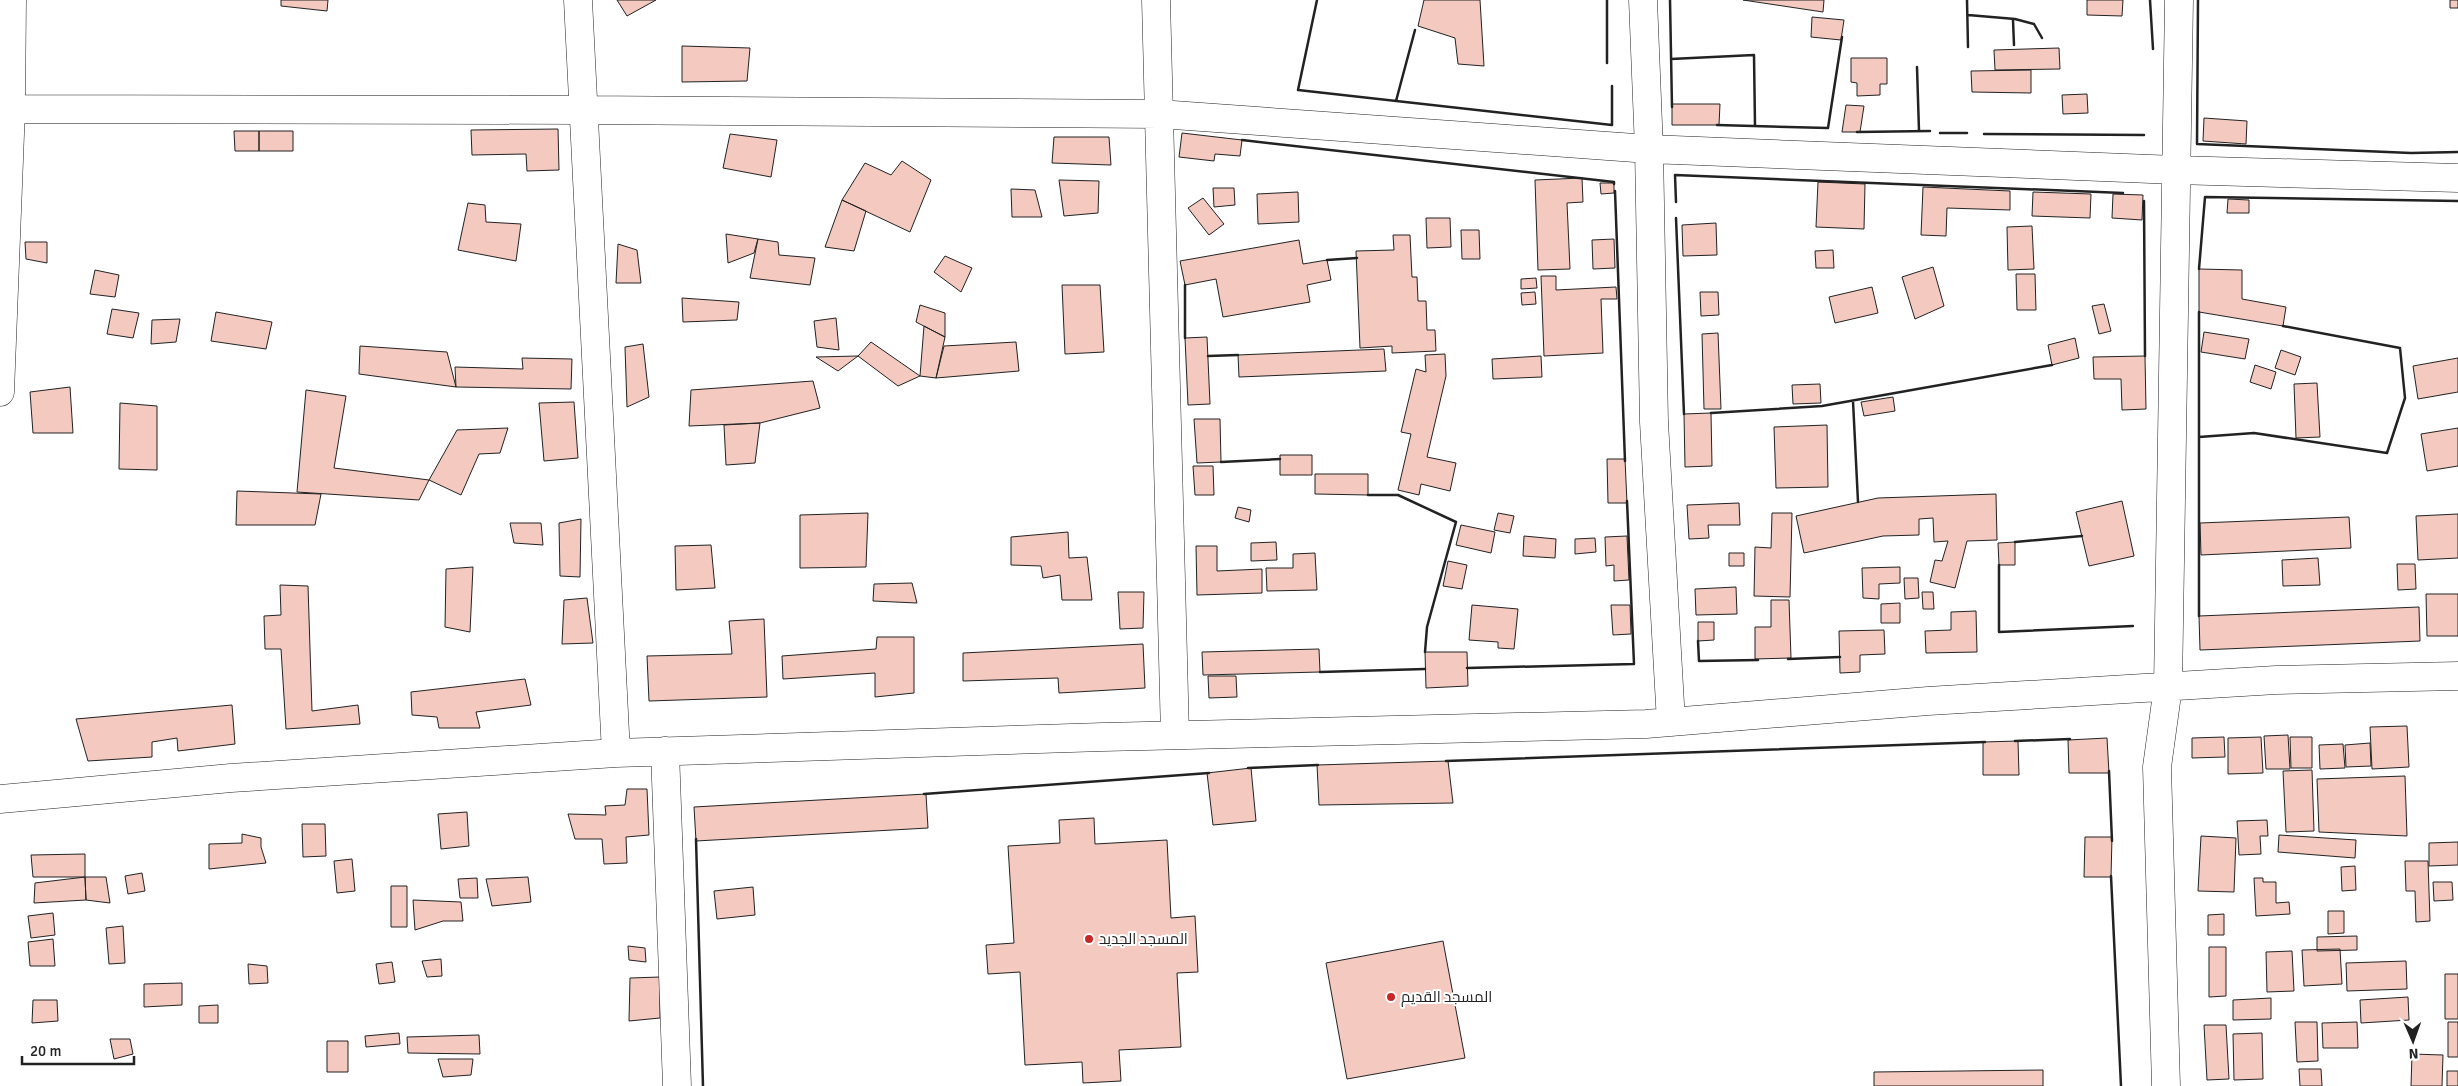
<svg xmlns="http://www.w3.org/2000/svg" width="2458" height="1086" font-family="Signika,Cairo,sans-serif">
	<rect width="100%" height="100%" fill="#fff"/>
	<path fill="#f3c9c0" stroke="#222" d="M281,0H328L327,11L281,6Z
		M617,0H656L627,16Z
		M1424,0H1480L1484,66L1458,64L1455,38L1418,26Z
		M1743,0H1824L1823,12Z
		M2087,0H2123L2122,16L2087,15Z
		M2450,0H2458V8H2450Z
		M1812,17L1844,20L1841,40L1811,37Z
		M682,46L750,48L747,81L682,82Z
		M2059,48L2060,69L1995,70L1994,50Z
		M1851,58H1887V84H1880V95L1857,96V83L1851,82Z
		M2031,70V93L1972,92L1971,71Z
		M2087,94L2088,113L2063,114L2062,95Z
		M1672,104H1720L1719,125H1672Z
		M1846,105L1864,106L1860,132H1842Z
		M2204,118L2247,121L2246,144L2203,141Z
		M558,129L559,170L527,171L526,154L472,155L471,130Z
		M234,131H259V151H235Z
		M259,131H293V151H259Z
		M1182,133L1242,140L1240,156L1215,154L1214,161L1179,157Z
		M730,134L777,140L771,177L723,168Z
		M1054,137H1109L1111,165L1052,163Z
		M902,161L931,180L910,232L842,200L865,163L891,175Z
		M1582,178L1583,202L1567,203L1570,269L1538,270L1535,180Z
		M1059,180L1099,181L1098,213L1064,216Z
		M1818,182L1865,184L1864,229L1816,227Z
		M1600,183H1614V193L1601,194Z
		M1923,187L2010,191V210L1947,208L1946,236L1921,235Z
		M1213,188H1234L1235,205L1214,207Z
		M1011,189L1035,190L1042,217H1012Z
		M1298,192L1299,222L1258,224L1257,194Z
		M2033,192L2091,194L2090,218L2032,216Z
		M2113,194L2143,195L2142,220L2112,218Z
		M1203,198L1224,224L1209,235L1188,208Z
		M2228,199L2249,200V213H2227Z
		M842,200L866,211L854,251L825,247Z
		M468,203L485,205L486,222L521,224L516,261L458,250Z
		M1426,218H1450L1451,247L1427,248Z
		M1716,223L1717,255L1683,256L1682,225Z
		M2032,226L2034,269L2008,270L2007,227Z
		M1461,230H1479L1480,259H1462Z
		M726,234L758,239L754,253L728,263Z
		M1393,235H1410L1412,277H1417L1418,301H1426L1427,330H1435L1436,351L1392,353V346L1360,348L1356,251L1394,250Z
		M758,239L778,242L779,255L815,258L810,285L750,278Z
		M1614,239L1615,268L1593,269L1592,240Z
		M1299,240L1303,264L1327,260L1331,280L1307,285L1310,302L1223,317L1216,279L1185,285L1180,261Z
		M25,242H47V263L26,259Z
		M618,244L637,250L641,283H616Z
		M1833,250L1834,268H1816L1815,251Z
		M945,256L972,268L961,292L934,272Z
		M1933,267L1944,306L1915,319L1902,277Z
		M2199,269L2242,270V299L2286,307L2283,326L2199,312Z
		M95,270L119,275L115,297L90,294Z
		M2016,274H2035L2036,310H2017Z
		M1541,276H1556V290L1616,287L1617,299H1601L1603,353L1544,356Z
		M1536,278L1537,288L1521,289V279Z
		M1062,285H1100L1104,352L1065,354Z
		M1872,287L1878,313L1835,323L1829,297Z
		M1535,292L1536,304L1522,305L1521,293Z
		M1700,292H1718L1719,315L1701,316Z
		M682,298L739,302L737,320L683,322Z
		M2104,304L2111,331L2099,334L2092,306Z
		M920,305L945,313V337L916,322Z
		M112,309L139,313L133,338L107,334Z
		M216,312L272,322L266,349L211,341Z
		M836,318L839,350L817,347L814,321Z
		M180,319L176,342L151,344L152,320Z
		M924,326L945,337L936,378L920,376Z
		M2204,332L2249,339L2245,359L2201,352Z
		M1718,333L1721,409H1704L1702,334Z
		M1207,337L1210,404L1188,405L1185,338Z
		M2075,338L2079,358L2052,365L2048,345Z
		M871,342L920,376L898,386L858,356Z
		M1016,342L1019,371L936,378L944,346Z
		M643,344L649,397L627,407L625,347Z
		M360,346L447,352L456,387L359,374Z
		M1384,349L1386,371L1239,377L1238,355Z
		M2281,350L2301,357L2295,375L2275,368Z
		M1445,354L1446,376L1427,457L1456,463L1450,491L1421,484L1419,495L1398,490L1411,434L1401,432L1416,369L1426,372L1425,355Z
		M858,356L838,371L816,357Z
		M1541,356L1542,377L1493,379L1492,359Z
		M2145,356L2146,409L2122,410L2121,379H2094L2093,357Z
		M522,358L572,359L571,389L456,387L455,367L523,369Z
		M2458,358V392L2418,399L2413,366Z
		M2255,365L2276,372L2271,389L2250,382Z
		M813,381L820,408L760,423L689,426L691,390Z
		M2317,383L2320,437L2296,438L2294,384Z
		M1820,384L1821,403L1793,404L1792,385Z
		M70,387L73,433H33L30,392Z
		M306,390L346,396L334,468L429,480L419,500L297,492Z
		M1893,397L1895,411L1864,416L1861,402Z
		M574,402L578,458L544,461L539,403Z
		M120,403L157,406V470L119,469Z
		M1711,413L1712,466L1685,467L1684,414Z
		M1194,419H1220L1221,462L1197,463Z
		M760,423L755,463L726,465L724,425Z
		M1827,425L1828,487L1776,488L1774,427Z
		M508,428L500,453L479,454L461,495L429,480L457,430Z
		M2458,428V466L2427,471L2421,434Z
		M1280,455H1312V475H1280Z
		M1607,459H1625L1627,503H1608Z
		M1193,466H1213L1214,495H1195Z
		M1315,474H1368V495L1315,494Z
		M237,491L321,494L315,525H236Z
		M1996,494L1997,540L1967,541L1955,588L1930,582L1935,560L1942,561L1948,541L1934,542L1933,518L1919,519V535L1883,536L1804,553L1796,516L1878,498Z
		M2122,501L2134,556L2089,566L2076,512Z
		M1739,503L1740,525H1708L1709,538L1689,539L1687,505Z
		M1238,507L1251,510L1249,522L1235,518Z
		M868,513L866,567L800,568V515Z
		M1498,513L1514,516L1510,533L1494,530Z
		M1772,513H1792L1790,597L1754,596L1755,547L1771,548Z
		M2458,514V558L2418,560L2416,516Z
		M2349,517L2351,548L2201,555L2200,523Z
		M581,519L580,577L560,576L559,523Z
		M510,523H541L543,545L514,543Z
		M1461,525L1495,532L1491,553L1456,545Z
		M1068,532L1069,558L1087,557L1092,600H1062L1060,575L1043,578L1041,566L1011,565V537Z
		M1524,536L1556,539L1555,558L1523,556Z
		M1627,536L1629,580L1614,581V565L1606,566L1605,537Z
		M1595,538L1596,552L1575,554V539Z
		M1276,542L1277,560L1251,561V543Z
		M2015,542V565H1999L1998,543Z
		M711,545L715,588L676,590L675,546Z
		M1196,546H1217V571L1262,569V593L1197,595Z
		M1315,553L1317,590L1267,591L1266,568H1293V554Z
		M1729,553H1744V566H1729Z
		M2318,558L2320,585L2283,586L2282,560Z
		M1448,561L1467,565L1462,589L1443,586Z
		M2397,564H2415L2416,589L2398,590Z
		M473,567L470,632L445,627L446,569Z
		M1900,567V583L1879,584V599L1863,598L1862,568Z
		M1904,578H1918L1919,598L1905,599Z
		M912,583L917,603L873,601L874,584Z
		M280,585L308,586L312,711L358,705L360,724L286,729L281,649H265L264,616L281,615Z
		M1736,587L1737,614L1696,615L1695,589Z
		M1118,592H1144L1143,628L1120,629Z
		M1922,592H1933L1934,609H1923Z
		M2426,594H2458V636H2427Z
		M587,598L593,643L562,644L564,600Z
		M1771,600H1789L1791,658L1755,659V627H1771Z
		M1900,603V623H1881V604Z
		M1472,605L1518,609L1514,649L1498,648V642L1469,640Z
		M1611,605H1630L1631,634L1613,635Z
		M2419,607L2420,641L2200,650L2199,616Z
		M1976,611L1977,652L1926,653L1925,631L1951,630V612Z
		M764,619L767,697L649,701L647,656L732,654L729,621Z
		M1698,622H1714V640L1698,641Z
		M1884,630L1885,654L1860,655V672L1840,673L1839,631Z
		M877,637H914V693L875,697V673L783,679L782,656L876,649Z
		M1143,644L1145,688L1059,693L1058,678L963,681V653Z
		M1319,649L1320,672L1203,675L1202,652Z
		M1425,652H1467L1468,686L1426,688Z
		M1208,676H1236L1237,697L1209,698Z
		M525,679L531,705L476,712L480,728H439L437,717L412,715L411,692Z
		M232,705L235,744L178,751L177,738L152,742V757L88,761L76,719Z
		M2407,726L2409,767L2372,769L2370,727Z
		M2288,735L2290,769H2266L2264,736Z
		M2224,737L2225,757L2192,758V738Z
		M2261,737L2263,773L2228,774V738Z
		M2290,737H2312V768H2291Z
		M2107,738L2109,773H2069L2068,740Z
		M2018,741L2019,775H1983V742Z
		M2370,743L2371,766L2346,767L2345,745Z
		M2343,744L2345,768L2320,769L2319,745Z
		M1448,761L1453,803L1319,805L1317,765Z
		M1251,768L1256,821L1213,825L1207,773Z
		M2312,770L2314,831L2286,832L2283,771Z
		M2405,776L2407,836L2319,832L2317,779Z
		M627,789H647L649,835L626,837L627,863L604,864L602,839H575L568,814L606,815L605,806L625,805Z
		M926,794L928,828L696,841L694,807Z
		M467,812L469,846L441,849L438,814Z
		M1094,818L1095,844L1167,840L1171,918L1195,916L1198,972L1177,973L1181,1047L1119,1050L1121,1081L1083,1083L1082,1062L1025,1065L1020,972L988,974L986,945L1014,943L1008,846L1060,843L1059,820Z
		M2267,820L2268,836H2260L2261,854L2239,855L2237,821Z
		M302,824H325L326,856L303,857Z
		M242,834L261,838V847L266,863L209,869V844L242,843Z
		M2279,835L2356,840L2355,858L2278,852Z
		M2201,836L2236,838L2234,892L2198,891Z
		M2085,837H2112L2111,877H2084Z
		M2458,842V865L2429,866V843Z
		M85,854V877H33L31,855Z
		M352,859L355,891L337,893L334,861Z
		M2405,861H2428L2430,921L2416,922L2415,891H2406Z
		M2355,866L2356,890L2342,891L2341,867Z
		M142,873L145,891L128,894L125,876Z
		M85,877L86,900L34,903L35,883Z
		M85,877H106L110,903L86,900Z
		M528,877L531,902L492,906L486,879Z
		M477,878L478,898H460L458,879Z
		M2254,878H2263V882H2276V903L2289,902L2290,914L2256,916Z
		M2433,882H2452L2453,900L2434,901Z
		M391,886H407V927H391Z
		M753,887L755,915L717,919L714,891Z
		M413,900L461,902L463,921H443L415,930Z
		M2328,911H2344V933L2328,934Z
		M53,913L55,935L31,938L28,916Z
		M2224,914V935H2208V915Z
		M123,926L125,963L109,964L106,928Z
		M2357,936V950L2317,951V937Z
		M53,939L55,966H30L28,942Z
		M1443,941L1465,1058L1347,1079L1326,963Z
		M628,946L645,948L646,962L629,960Z
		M2209,947H2226V996L2209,997Z
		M2340,949L2342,984L2304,986L2302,950Z
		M2292,951L2294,991L2267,992L2266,952Z
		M441,959L442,976L427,977L422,961Z
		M2406,961L2407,989L2347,991L2346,963Z
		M392,962L395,982L379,984L376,964Z
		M248,964L267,966L268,983L249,984Z
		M2445,974H2458V1019H2445Z
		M660,977V1018L629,1021L630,978Z
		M182,983V1005L144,1007V984Z
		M2408,997L2409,1020L2361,1023L2360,1000Z
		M2271,998V1019L2233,1020V1000Z
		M33,1000H57L58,1021L32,1023Z
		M218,1005V1023H199V1006Z
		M2295,1022H2317L2318,1061L2297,1062Z
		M2357,1022L2358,1048H2323L2322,1023Z
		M2448,1022H2458V1057H2448Z
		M2204,1025H2226L2229,1079L2207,1080Z
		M399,1033L400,1044L366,1047L365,1036Z
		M2262,1033L2263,1079L2234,1080L2233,1034Z
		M479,1035L480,1054L408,1053L407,1037Z
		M110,1039H130L133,1054L114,1059Z
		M327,1041H348V1072H327Z
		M2412,1054L2443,1055L2442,1086H2411Z
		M438,1059H473L471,1075L443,1077Z
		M2299,1069H2321L2322,1086H2300Z
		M2043,1070V1086H1874V1072Z
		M2447,1071H2458V1086H2447Z"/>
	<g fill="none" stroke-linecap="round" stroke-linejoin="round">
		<g stroke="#222" stroke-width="29">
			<path id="minor" d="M578,0L616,753
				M1156,0L1175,735
				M1643,0L1649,149L1654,422L1671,722
				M0,109L582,110L1159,114L1649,149L2176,170L2458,178
				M0,392L11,108L12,0
				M665,751L677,1086
				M0,799L231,778L616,753L1103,737L1646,724L1928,701L2276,680L2458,676
				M2166,1086L2157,767L2168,687L2179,0"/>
		</g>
		<use href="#minor" stroke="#fff" stroke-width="28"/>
		<path stroke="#222" stroke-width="2.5" d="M1317,0L1298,90L1612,125V86
			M1607,0V63
			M1670,0L1672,107
			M1967,0L1968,47
			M2150,0L2153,49
			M2198,0L2197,144L2411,153L2458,152
			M1968,15L2015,19L2034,24L2042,38
			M2013,20L2014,45
			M1671,59L1754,55L1755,126
			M1917,67L1919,131
			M1396,101L1415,30
			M1717,125L1828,128L1842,37
			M1857,132L1930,131
			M1940,133H1967
			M1984,134L2144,135
			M1242,140L1614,182V184
			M1615,191L1625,461
			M2144,201L2145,356
			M1676,202L1675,175L2123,193
			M1676,218L1684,414
			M1327,260L1357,258
			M2199,269L2205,197L2458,201
			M1185,285V338
			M2199,312V616
			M1208,356L1238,355
			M1853,401L1858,502
			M1711,413L1822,406L2052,365
			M2199,437L2254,433L2387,453L2405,398L2400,348L2283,326
			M1221,462L1280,459
			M1368,495H1398L1456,522L1427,627L1425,652
			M2015,542L2082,536
			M1999,565V632L2133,626
			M1698,641L1699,661L1758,660
			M1788,659L1840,657
			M1467,668L1634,664L1627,501
			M1320,672L1425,669
			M2015,741L2070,739
			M1446,761L1985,742
			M1248,768L1318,765
			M2109,771L2112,841
			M924,794L1209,773
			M696,839L703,1086
			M2111,876L2121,1086"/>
	</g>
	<g fill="#c62828" stroke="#fff" stroke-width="2">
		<circle cx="1089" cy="939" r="5"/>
		<circle cx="1391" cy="997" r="5"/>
	</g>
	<g text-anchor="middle" stroke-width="4" stroke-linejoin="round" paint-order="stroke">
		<g font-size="15" fill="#222" stroke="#fff" text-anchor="start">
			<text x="1099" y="944">المسجد الجديد</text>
			<text x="1401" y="1002">المسجد القديم</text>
		</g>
	</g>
	<g transform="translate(2413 1041) rotate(178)" stroke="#ffffff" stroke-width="4" paint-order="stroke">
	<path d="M0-4L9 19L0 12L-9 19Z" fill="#222222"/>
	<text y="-8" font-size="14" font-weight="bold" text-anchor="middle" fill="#222222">N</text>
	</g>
	<path d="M22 1056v8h112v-8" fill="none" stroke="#222222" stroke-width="2.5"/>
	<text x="30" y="1056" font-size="15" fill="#222222" stroke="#ffffff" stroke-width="4" paint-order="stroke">20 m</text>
</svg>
